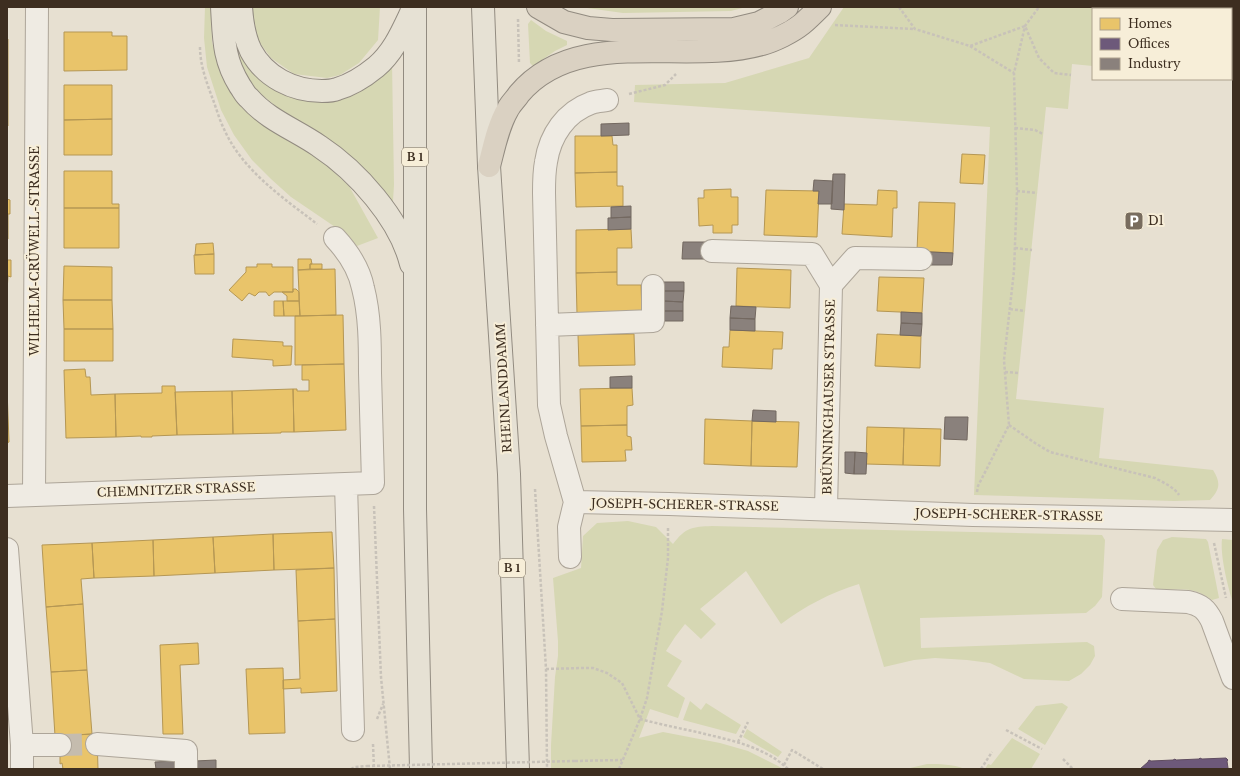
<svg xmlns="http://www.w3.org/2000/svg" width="1240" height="776" font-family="'Libre Baskerville',serif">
	<rect width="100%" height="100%" fill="#e7e0d1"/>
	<path fill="#d6d7b3" d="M205,7H211L212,42L220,72L229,89L320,159L349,186L378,238L357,246L344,233L291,197L271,179L252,160L234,135L221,110L207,67L204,38Z
		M250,7H380L378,40L359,63L340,75L327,78L294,74L271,58L257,39Z
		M580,7H746L731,11L623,13Z
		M844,7H1121V9H1093V66L1072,64L1068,109L1046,107L1016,399L1104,408L1099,458L1213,470C1221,483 1220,489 1210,500L1174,501L974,495L990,127L634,102L635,85L725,83L809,58Z
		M531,20L546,31L567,41V45L555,51L533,66L530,63L528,24Z
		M240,54L259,76L308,100L392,62L394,185L392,217L289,117L256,90L241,66L239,55Z
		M628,521L656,527L673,544C686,527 692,527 712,526L1102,535L1105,540L1102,597L1095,606L1086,613L920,618L921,648L1087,642L1094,646L1095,656L1090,665L1081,674L1069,681L1024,679L990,663L967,660L935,658L914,660L884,667L859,584C830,593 805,606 781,624L746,571L700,609L716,624L701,639L685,624L675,637L666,651L682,661L667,686L685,698L678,718L650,709L639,738L663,732L720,743L748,751L778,766L783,769H551V745L555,677L558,656V641L553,578L581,568L583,536L597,523Z
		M1172,537L1206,539L1208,542L1219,598L1212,600C1190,584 1180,592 1156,589L1153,585L1157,550L1163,540Z
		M1222,539L1233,540V603C1228,587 1220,556 1222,539Z
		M690,701L701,710L706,703L741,725L736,734L683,720Z
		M1062,703L1068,707L1045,745L1018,729L1036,706Z
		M747,729L782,752L778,757L743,737Z
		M1012,738L1040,754L1031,769H985L988,764L991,765Z
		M927,764C940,764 952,764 965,769H906Z"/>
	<path fill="#e9c46a" stroke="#b59754" d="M64,32H112V36H127V70L64,71Z
		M7,39H8V81H7Z
		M7,81H8V126H7Z
		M64,85H112V119L64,120Z
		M112,119V155H64V120Z
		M575,136H612L613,145H617V172L575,173Z
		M962,154L985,155L983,184L960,183Z
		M64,171H112V204H119V208H64Z
		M617,172V186H623V206L576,207L575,173Z
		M731,189V197H738V225H732V233H713V225L699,226L698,198H704V190Z
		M766,190L819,191L817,237L764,235Z
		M878,190L897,191V208H893L892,237L842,234L844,204L877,205Z
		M7,199L10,200V214H8V239H7Z
		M919,202L955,203L953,253L917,251Z
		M64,208H119V248H64Z
		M631,229L632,248H617V272L576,273V230Z
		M213,243L214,254L195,255L196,244Z
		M214,254V274H195L194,255Z
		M298,259H311L312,264H310V269L298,270Z
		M7,260H11V277L8,276L7,291Z
		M257,264H272V267H293V292H274L269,296L266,292H259L255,296L249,293L242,301L229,290L246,272V267H257Z
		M310,264H322V269H310Z
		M64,266L112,267V300H63Z
		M737,268L791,270L790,308L736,306Z
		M335,269L336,315L300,316L298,270Z
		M617,272V285H641L642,313L577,314L576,273Z
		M879,277L924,278L922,313L877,311Z
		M293,289H296L299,292V301H287V296L282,292H293Z
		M63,300H112L113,329H64Z
		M274,301H283L284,316H274Z
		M283,301H299L300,316H284Z
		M343,315L344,364L295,365V316Z
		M64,329H113V361H64Z
		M730,330L783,332L782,349H773L772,369L722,367L723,347H729Z
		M634,334L635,365L579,366L578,335Z
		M877,334L921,336L920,368L875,366Z
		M233,339L283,342V346H292L291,365L273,366V360L232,357Z
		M344,364L346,430L294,432L293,389H297V391H309V380H302V365Z
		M85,369L86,377H90L91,395L115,394L116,437L66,438L64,370Z
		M162,386H175L177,435L152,436V437H141V436L116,437L115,394L162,393Z
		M632,388L633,405L627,406V425L581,426L580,389Z
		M7,389L9,442L7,443Z
		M293,389L294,432H281V433L233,434L232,391Z
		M232,391L233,434L177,435L175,392Z
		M705,419L752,421L751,466L704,464Z
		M752,421L799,422L797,467L751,466Z
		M627,425V436L631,437L632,450H625L626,461L582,462L581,426Z
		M867,427L904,428L903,465L866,464Z
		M904,428L941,429L940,466L903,465Z
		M332,532L334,568L274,570L273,534Z
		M273,534L274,570L215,573L213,537Z
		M213,537L215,573L154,576L153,540Z
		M153,540L154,576L94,578L92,543Z
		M92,543L94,578L81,579L83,604L46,607L42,545Z
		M334,568L335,619L298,621L296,570Z
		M83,604L87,670L51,672L46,607Z
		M335,619L337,691L301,693V688L283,689V680L300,679L298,621Z
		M198,643L199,664L180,665L183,734H163L160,645Z
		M283,668L285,733L249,734L246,669Z
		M87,670L92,734L55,736L51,672Z
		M92,734L97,735L98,769H63L62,763L60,764V736Z"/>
	<path fill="#6d597a" stroke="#5f4c5f" d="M1200,758L1202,759L1226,758L1228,760L1227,761L1228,768L1227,769H1140L1148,762L1149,760L1151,761L1173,760L1175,759L1176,760L1199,759Z"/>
	<path fill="#8a817c" stroke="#736860" d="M629,123V135L601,136V124Z
		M833,174H845L844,210L831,209Z
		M814,180L833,181L832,204H818L819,191H813Z
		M631,206V217L611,218V207Z
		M631,217V229L608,230V218Z
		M683,242H705V259H682Z
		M930,252L953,253L952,265H930Z
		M664,282H684V291H664Z
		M664,291H684L683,302L664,301Z
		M664,301L683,302V311H664Z
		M731,306L756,307L755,319L730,318Z
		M664,311H683V321H664Z
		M901,312L922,313V324L901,323Z
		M730,318L755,319V331L730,330Z
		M901,323L922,324L921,336L900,335Z
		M632,376V388H610V377Z
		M753,410L776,411V422L752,421Z
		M945,417H968L967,440L944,439Z
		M845,452H855L854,474L845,473Z
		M855,452L867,453L866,474H854Z
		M216,760V769H196L195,761Z
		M176,761V769H156L155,762Z"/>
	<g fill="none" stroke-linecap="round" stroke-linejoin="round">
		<path stroke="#c5bcae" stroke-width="22" stroke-dasharray="22 11" stroke-linecap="butt" d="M60,745L97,744"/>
		<g stroke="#ada599" stroke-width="24">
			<path id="minor" d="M712,251L812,254L831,285
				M831,285L855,258L921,259
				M547,325L653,321V286
				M346,484L353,730
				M34,494L37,7
				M7,496L373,483C372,446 371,410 370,373C370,345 370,315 363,288C359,268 348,252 335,238
				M575,502L669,504L973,515L1233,520
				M826,509L831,285
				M7,549L22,745V769
				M570,557L569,527L575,502L556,436L549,405L544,193C544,183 544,172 546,162C550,135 566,112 591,103C596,101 602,101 607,100
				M1122,599L1188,602C1201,605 1206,609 1212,621L1233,678
				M97,744L186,751V769
				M22,745H60"/>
		</g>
		<g stroke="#928b80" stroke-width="24">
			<path id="major" d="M222,7C224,38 223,59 240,86C243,90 245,95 249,98C268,120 296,130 319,146C357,171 400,219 411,264
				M241,7C242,22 244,37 251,51C265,77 293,91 322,91C327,91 332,91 337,89C351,85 365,76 376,67C393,53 402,32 411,13L412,9
				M415,7V509L421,769
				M483,7L489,166L509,474L518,769"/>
		</g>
		<g stroke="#928b80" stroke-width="24">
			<path id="highway" d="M538,7L564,22L588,28L612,30L734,29L759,23L780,12L787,7
				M489,166C494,147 498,126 508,109C511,103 516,99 519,94C577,25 685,66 762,44C774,41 792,32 802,24C808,19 814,13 820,7"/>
		</g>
		<path stroke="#c8c2b9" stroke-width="2.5" stroke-dasharray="3 2" stroke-linecap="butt" d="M899,7L915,29L970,46L1025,26L1039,58L1054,73L1071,75
			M518,19L519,64
			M835,25L914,29
			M970,46L1014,73
			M200,47C200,64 206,81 212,97C216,107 219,119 224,129C242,170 282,197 317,224
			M629,94L665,85L676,74
			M1015,128L1035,130L1043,134
			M1017,191L1037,193
			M1015,248L1032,250
			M1010,309L1025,311
			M1005,372L1019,373
			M1009,425L1035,443L1050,452L1155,478C1164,483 1174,487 1179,495
			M535,489L546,669L547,769
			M977,492L978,486L1009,425L1004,360L1014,271L1017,191L1014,73L1025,26L1039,7
			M374,506L381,677L390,769
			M1214,543L1226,598
			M546,669L583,668H593L607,673L622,683L640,719C659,724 678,728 697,732C729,740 764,746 788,769
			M377,719L383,704
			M1006,730L1042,749
			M738,742L748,722
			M373,744L374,769
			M1063,759L1073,769
			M575,761L622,760
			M784,765L792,750L823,769
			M351,769L355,767L367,766
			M619,769L640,719L647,698L662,611L668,558V526
			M981,769L992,752"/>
		<use href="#minor" stroke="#efebe3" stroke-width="22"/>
		<use href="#major" stroke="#e6e1d4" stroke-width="22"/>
		<use href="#highway" stroke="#dad1c2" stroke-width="22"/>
		<path stroke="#c8c2b9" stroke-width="2.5" stroke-dasharray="3 2" stroke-linecap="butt" d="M367,766L575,761"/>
	</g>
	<defs>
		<g id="parking-square" transform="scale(1)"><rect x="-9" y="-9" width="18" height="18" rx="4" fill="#786c5e" stroke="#f7eed8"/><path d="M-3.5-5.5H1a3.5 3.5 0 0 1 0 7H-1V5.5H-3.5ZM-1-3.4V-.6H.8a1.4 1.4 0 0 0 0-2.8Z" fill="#fff"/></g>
	</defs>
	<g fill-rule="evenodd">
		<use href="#parking-square" x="1134" y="221"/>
	</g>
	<g text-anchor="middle" stroke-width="4" stroke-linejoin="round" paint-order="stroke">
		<g fill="#f7eed8" stroke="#756857" stroke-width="1">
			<rect x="402" y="148" width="26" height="18" rx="3"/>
			<rect x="499" y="559" width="26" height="18" rx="3"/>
		</g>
		<g font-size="11" font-weight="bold" fill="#3d2e20">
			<text x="415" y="161">B 1</text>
			<text x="512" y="572">B 1</text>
		</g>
		<g font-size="12" fill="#3d2e20" stroke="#f7eed8" text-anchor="start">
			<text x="1148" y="225">D1</text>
		</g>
		<g font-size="12" fill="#3d2e20" stroke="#f7eed8">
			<text transform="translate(35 251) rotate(-90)" y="4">WILHELM-CRÜWELL-STRASSE</text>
			<text transform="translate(504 388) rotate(-93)" y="4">RHEINLANDDAMM</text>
			<text transform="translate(829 397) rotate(-89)" y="4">BRÜNNINGHAUSER STRASSE</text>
			<text transform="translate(176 490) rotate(-2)" y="4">CHEMNITZER STRASSE</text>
			<text transform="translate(685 505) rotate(1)" y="4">JOSEPH-SCHERER-STRASSE</text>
			<text transform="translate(1009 515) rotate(1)" y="4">JOSEPH-SCHERER-STRASSE</text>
		</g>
	</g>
	<rect width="1240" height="776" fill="none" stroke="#3d2e20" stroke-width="16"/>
	<rect x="1092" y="8" width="140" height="72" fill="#f7eed8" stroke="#ada18e"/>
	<rect x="1100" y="18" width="20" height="12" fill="#e9c46a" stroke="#ada18e"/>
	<text x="1128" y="28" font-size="12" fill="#3d2e20">Homes</text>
	<rect x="1100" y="38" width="20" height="12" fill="#6d597a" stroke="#ada18e"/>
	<text x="1128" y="48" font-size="12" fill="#3d2e20">Offices</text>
	<rect x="1100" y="58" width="20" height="12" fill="#8a817c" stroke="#ada18e"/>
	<text x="1128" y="68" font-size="12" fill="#3d2e20">Industry</text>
</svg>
